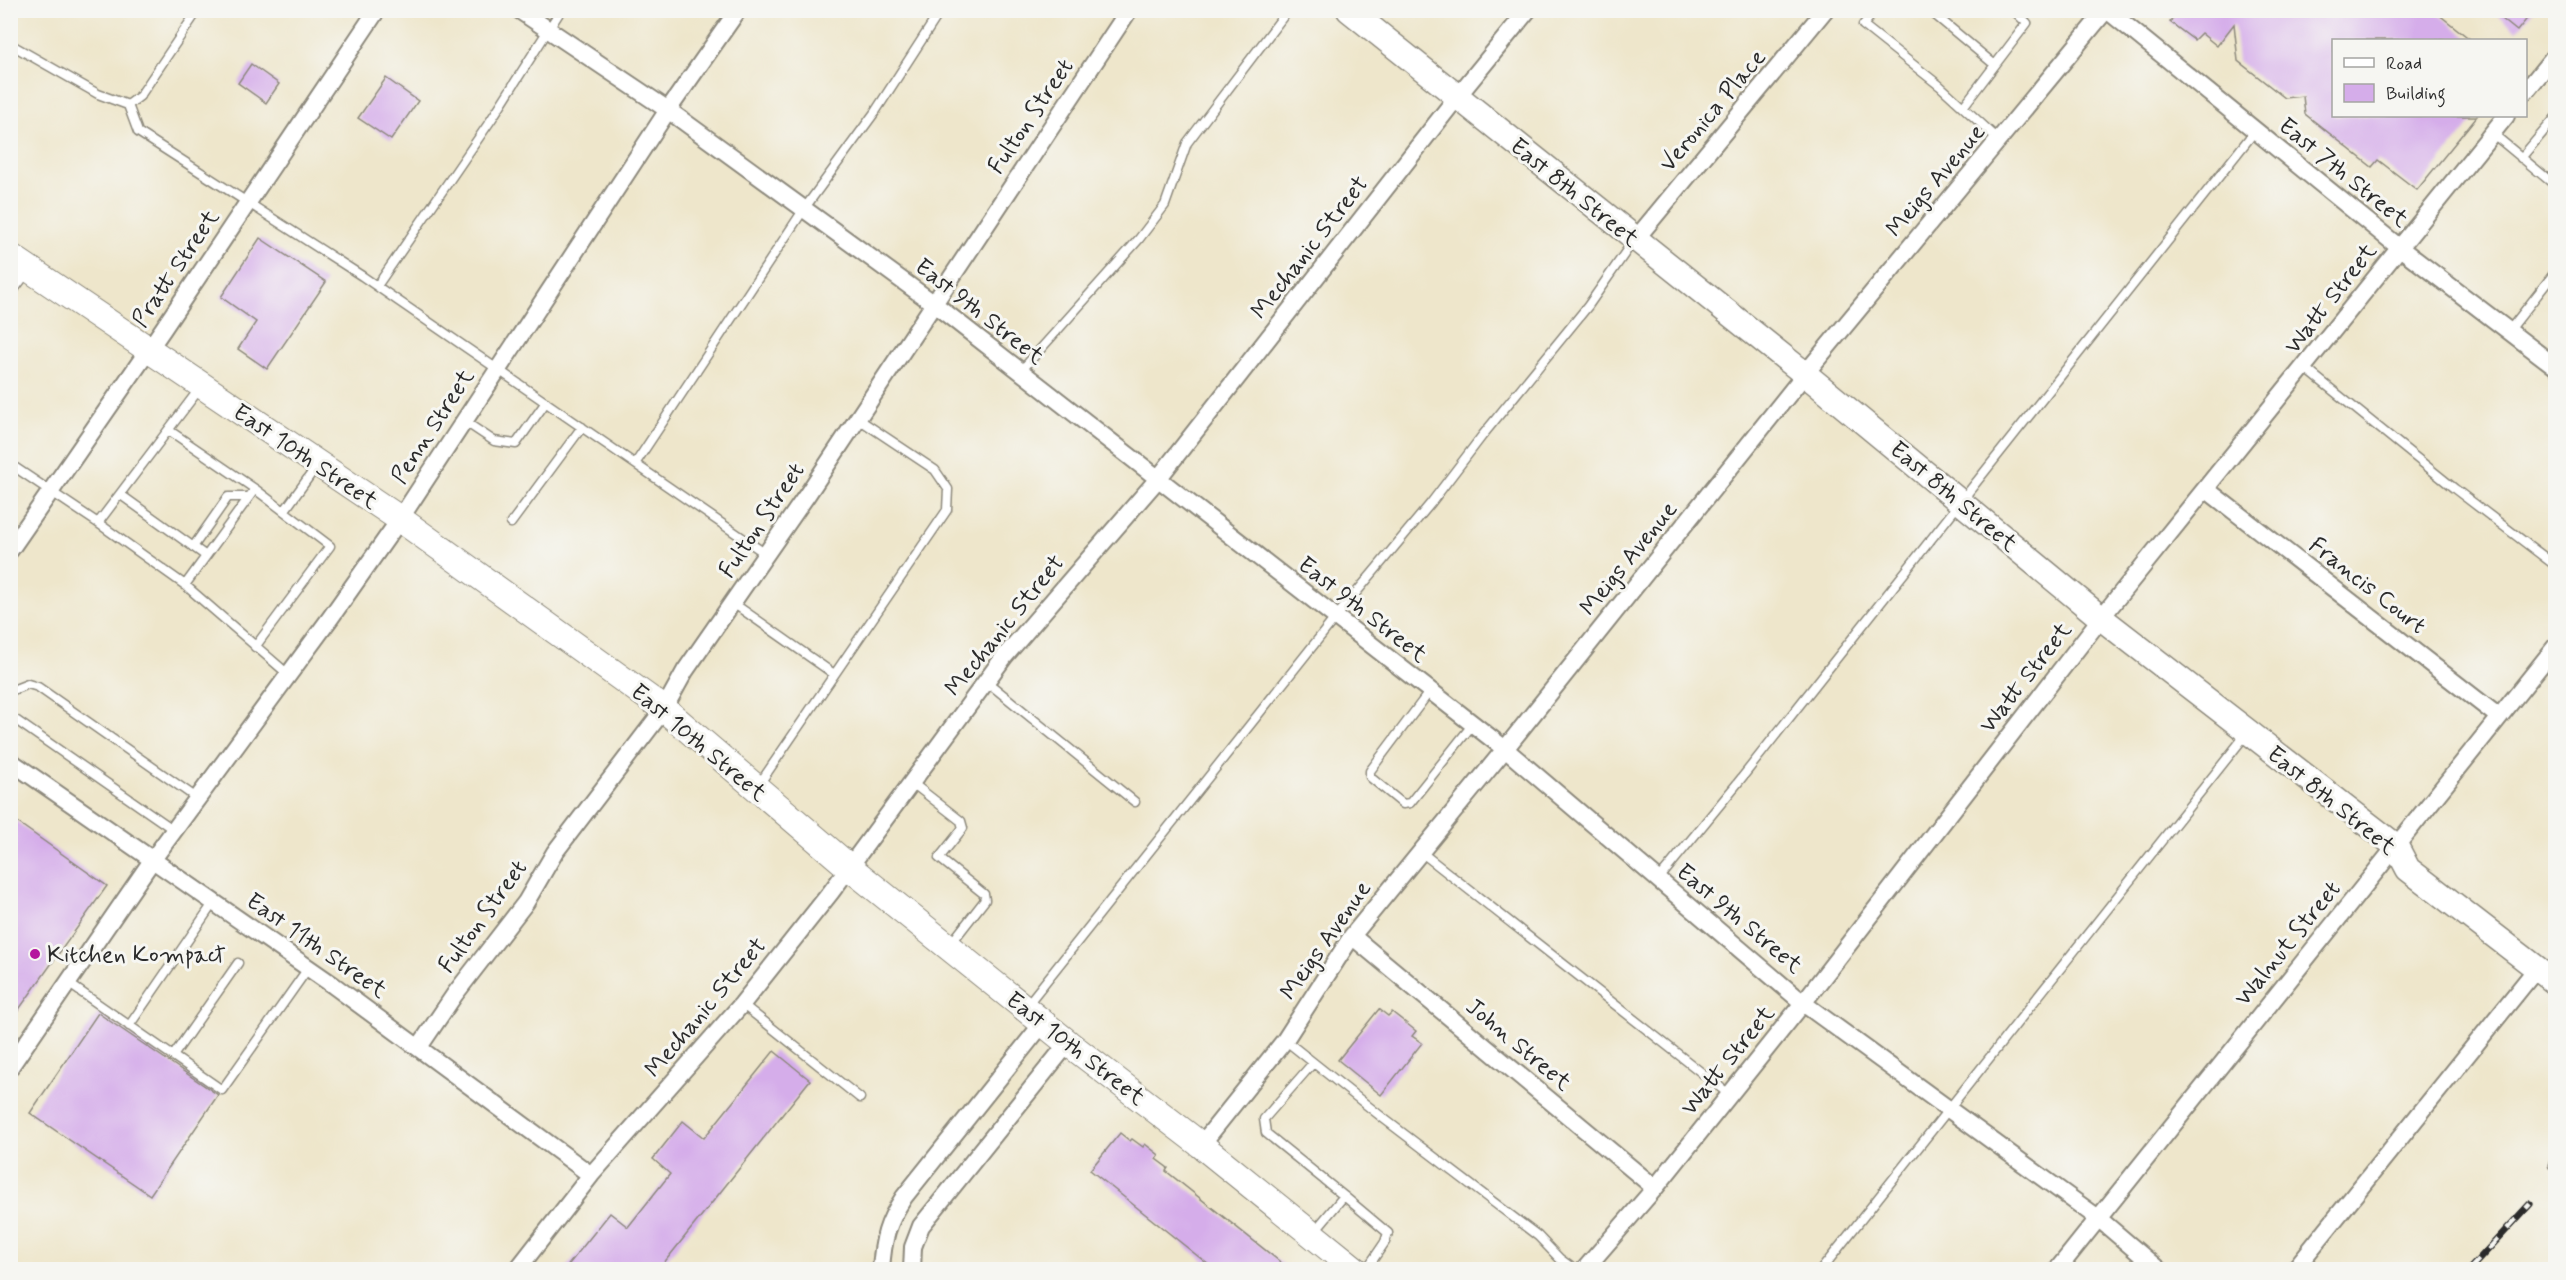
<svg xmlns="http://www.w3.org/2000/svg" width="2566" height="1280" font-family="Mynerve,sans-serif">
	<rect width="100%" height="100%" fill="#f6f6f2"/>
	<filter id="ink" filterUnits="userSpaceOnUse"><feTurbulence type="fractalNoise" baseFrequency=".0167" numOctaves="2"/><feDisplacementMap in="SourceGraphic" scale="12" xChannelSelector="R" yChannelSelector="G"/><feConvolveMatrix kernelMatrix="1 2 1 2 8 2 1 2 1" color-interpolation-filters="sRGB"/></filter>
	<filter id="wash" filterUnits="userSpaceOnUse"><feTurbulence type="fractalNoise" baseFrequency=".008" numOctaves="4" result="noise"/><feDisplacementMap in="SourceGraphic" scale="24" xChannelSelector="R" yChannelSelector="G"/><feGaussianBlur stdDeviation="1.35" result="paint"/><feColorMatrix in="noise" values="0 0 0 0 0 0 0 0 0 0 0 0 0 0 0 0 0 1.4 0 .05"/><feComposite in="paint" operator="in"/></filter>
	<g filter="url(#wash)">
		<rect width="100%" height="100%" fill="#eee6cb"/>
		<g id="blocks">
			<path fill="#d5adea" d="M2179,10H2433L2471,40H2334V116H2477L2417,190L2378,160L2372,167L2305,114L2303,96L2285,98L2238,61L2234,24L2217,46L2201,33L2194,40L2170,22Z
				M2491,10H2534L2517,31Z
				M251,64L279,84L266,103L238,83Z
				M386,78L418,101L391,140L358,118Z
				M260,238L326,282L267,369L238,349L256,322L221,297Z
				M10,817L107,886L10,1022Z
				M1379,1009L1388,1016L1392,1012L1416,1031L1412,1036L1422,1043L1381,1095L1338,1060Z
				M98,1013L218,1095L150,1195L30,1113Z
				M774,1051L810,1080L659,1269H565L610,1213L628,1227L670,1174L653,1159L683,1121L704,1138Z
				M1120,1133L1130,1141L1132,1139L1143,1147L1145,1144L1159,1155L1156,1159L1168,1168L1166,1171L1289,1269H1214L1090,1170Z"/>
		</g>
	</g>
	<g filter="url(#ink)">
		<use href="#blocks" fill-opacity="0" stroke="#8c887b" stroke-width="1.5"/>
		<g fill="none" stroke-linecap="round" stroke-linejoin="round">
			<g stroke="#8c887b" stroke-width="11">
				<path id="lane" d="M1876,10L1863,25L1940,86L1999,140
					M1929,10L1995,65L1963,107
					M10,44L98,94L128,105L140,96L198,10
					M1995,65L2027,23L2013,10
					M128,105L138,132L362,276L766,554
					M2492,133L2556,186
					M2521,158L2556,117
					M377,286L491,120L561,10
					M10,295L28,271
					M2509,331L2556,271
					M2305,368L2455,489L2556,566
					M1020,372L1139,239L1165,205L1187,143L1288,10
					M464,421L494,441L516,444L546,402
					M170,431L255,489L185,585L98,523L200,388
					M10,464L98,523
					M635,464L804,209L875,112L941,10
					M121,495L206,556
					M285,510L316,467
					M511,523L582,427
					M193,547L228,497H249
					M185,585L289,675
					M733,603L834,674
					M255,647L330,546L255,489
					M986,681L1135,802
					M10,691L28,684L38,687L198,799
					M1430,691L1370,771V777L1403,804L1410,803L1473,724
					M10,716L174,830
					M911,782L961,821L963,828L939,858L984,894L985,900L949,946
					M758,786L947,510L948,489L935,470L857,418
					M1421,852L1730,1095
					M1658,880L1736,785L2255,131
					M68,983L222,1090L309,967
					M742,1004L860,1098
					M1027,1005L1335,618L1431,503L1482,436L1588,306L1634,240
					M129,1026L214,902
					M1285,1040L1383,1118L1538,1236L1560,1259L1575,1270
					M173,1056L238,963
					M1313,1063L1264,1119L1266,1133L1344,1196L1313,1233
					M2556,1156L2553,1165L2556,1167
					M1344,1196L1388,1233L1385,1242L1366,1270
					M1821,1270L2248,732"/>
			</g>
			<g stroke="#8c887b" stroke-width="20">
				<path id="street" d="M519,10L668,110L933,303L1505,749L1803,1003L2098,1218L2159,1270
					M2107,10L2400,248L2556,367
					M2526,91L2556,54
					M1635,240L1825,10
					M2207,490L2499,717
					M10,550L163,329L377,10
					M10,761L333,985L591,1175
					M1352,936L1655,1188
					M419,1047L455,994L526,902L555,852L664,709L685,671L807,495L1129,10
					M10,1067L153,859L331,617L400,519L668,110L738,10
					M1201,1145L1285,1040L1352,936L1505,749L1805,374L2106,10
					M517,1270L591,1175L742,1004L831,892L1004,657L1157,480L1457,97L1528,10
					M881,1270C883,1239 887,1223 904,1197L1043,1023
					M912,1270L913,1247L921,1226L1068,1043
					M1584,1270L1655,1188L1803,1003L2101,618L2506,116
					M2057,1270L2556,646
					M2294,1270L2537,968"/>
			</g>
			<g stroke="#8c887b" stroke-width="27">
				<path id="secondary" d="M1349,10L1805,374L2101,618L2396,846L2408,869L2556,983"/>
			</g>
			<g stroke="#8c887b" stroke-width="28">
				<path id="primary" d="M10,256L400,519L664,709L849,867L1068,1043L1201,1145L1356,1270"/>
			</g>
			<use href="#lane" stroke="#fff" stroke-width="8"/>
			<use href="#street" stroke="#fff" stroke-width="16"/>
			<use href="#secondary" stroke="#fff" stroke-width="24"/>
			<use href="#primary" stroke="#fff" stroke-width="26"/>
			<g stroke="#2b2b2b" stroke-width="7">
				<path id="rail" d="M2469,1270L2530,1204"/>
			</g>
			<use href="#rail" stroke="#f6f6f2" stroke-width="4.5" stroke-dasharray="14" stroke-linecap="butt"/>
		</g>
	</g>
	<circle fill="#b5179e" stroke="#f6f6f2" stroke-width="2" cx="35" cy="954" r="6"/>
	<g text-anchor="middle" stroke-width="6" stroke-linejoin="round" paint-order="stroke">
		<g font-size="24" fill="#2b2b2b" stroke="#f6f6f2">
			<text transform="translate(1712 110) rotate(-50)" y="8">Veronica Place</text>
			<text transform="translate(1030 116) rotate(-56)" y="8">Fulton Street</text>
			<text transform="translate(2344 172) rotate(39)" y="8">East 7th Street</text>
			<text transform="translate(1935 180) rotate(-50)" y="8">Meigs Avenue</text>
			<text transform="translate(1575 192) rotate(39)" y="8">East 8th Street</text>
			<text transform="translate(1309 247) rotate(-52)" y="8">Mechanic Street</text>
			<text transform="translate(175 268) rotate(-56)" y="8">Pratt Street</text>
			<text transform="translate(2330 298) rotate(-52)" y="8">Watt Street</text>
			<text transform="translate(980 311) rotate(38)" y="8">East 9th Street</text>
			<text transform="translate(432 426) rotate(-57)" y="8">Penn Street</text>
			<text transform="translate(306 456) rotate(34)" y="8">East 10th Street</text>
			<text transform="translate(1954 496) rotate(40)" y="8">East 8th Street</text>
			<text transform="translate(761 520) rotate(-56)" y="8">Fulton Street</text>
			<text transform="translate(1628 558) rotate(-51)" y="8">Meigs Avenue</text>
			<text transform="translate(2368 585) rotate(38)" y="8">Francis Court</text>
			<text transform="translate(1363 609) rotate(38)" y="8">East 9th Street</text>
			<text transform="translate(1004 625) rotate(-51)" y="8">Mechanic Street</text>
			<text transform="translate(2025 677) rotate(-52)" y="8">Watt Street</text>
			<text transform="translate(699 742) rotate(40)" y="8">East 10th Street</text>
			<text transform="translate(2332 800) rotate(39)" y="8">East 8th Street</text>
			<text transform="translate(482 916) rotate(-54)" y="8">Fulton Street</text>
			<text transform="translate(1740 918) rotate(40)" y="8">East 9th Street</text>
			<text transform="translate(1325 940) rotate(-55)" y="8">Meigs Avenue</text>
			<text transform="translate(2287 943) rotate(-51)" y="8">Walnut Street</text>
			<text transform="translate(317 945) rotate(35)" y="8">East 11th Street</text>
			<text transform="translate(705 1007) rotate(-50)" y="8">Mechanic Street</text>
			<text transform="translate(1519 1044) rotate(40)" y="8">John Street</text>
			<text transform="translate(1076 1048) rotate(38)" y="8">East 10th Street</text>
			<text transform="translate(1727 1060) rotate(-51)" y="8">Watt Street</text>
		</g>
		<g font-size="24" fill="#2b2b2b" stroke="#f6f6f2" text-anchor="start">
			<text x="47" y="962">Kitchen Kompact</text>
		</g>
	</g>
	<rect width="2566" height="1280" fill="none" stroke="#f6f6f2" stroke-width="36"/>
	<rect x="2332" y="39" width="195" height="78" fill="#f6f6f2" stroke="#a5a5a2" stroke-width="1.5"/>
	<rect x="2344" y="58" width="30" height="9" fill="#ffffff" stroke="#a5a5a2" stroke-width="1.5"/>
	<text x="2386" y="69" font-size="18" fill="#2b2b2b">Road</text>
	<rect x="2344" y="84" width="30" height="18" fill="#d5adea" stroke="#a5a5a2" stroke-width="1.5"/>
	<text x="2386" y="99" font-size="18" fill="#2b2b2b">Building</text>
</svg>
